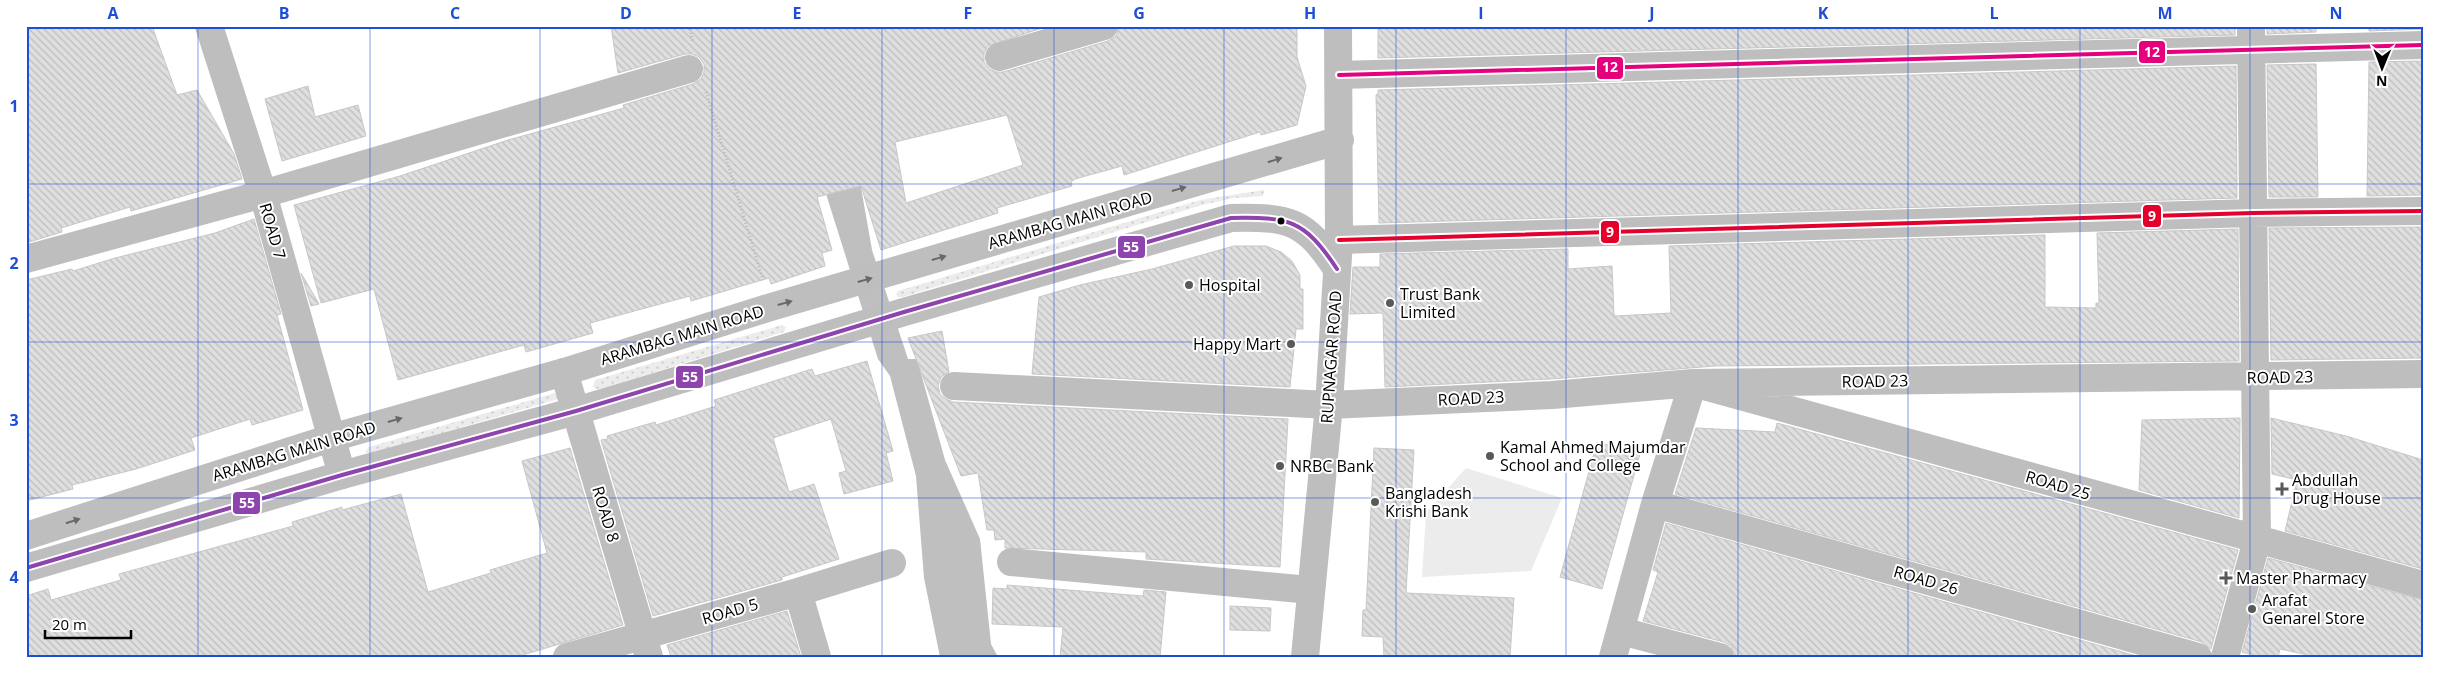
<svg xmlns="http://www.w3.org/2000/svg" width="2449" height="683" font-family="'Open Sans',sans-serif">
	<defs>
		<pattern id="grass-dots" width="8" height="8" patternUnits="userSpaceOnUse" patternTransform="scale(1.25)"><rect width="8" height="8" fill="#ececec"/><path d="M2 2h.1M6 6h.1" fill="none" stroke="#c9c9c9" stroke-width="1.8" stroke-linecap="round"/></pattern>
		<pattern id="building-back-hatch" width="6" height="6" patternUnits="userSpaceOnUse" patternTransform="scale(1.25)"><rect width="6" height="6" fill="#dfdfdf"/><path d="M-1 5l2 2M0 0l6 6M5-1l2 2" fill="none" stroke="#bebebe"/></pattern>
	</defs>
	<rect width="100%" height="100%" fill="#fff"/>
	<path fill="url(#grass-dots)" d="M1264,190L1263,196L1234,198L1202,205L903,297H898L896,294L898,291L1200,200Z
		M782,325L786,327L784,332L600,389H595L593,386L595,380Z
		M555,393L558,394V399L371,454L365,452L369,447Z"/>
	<path fill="#ececec" d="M1466,468L1562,498L1531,571L1422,577L1426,513Z"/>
	<path fill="#bfbfbf" d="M856,159L872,250L908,359H917L945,460L980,539L991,644L998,657H940L924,578L916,476L890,376L878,359L816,162Z"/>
	<path fill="url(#building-back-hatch)" stroke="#c7c7c7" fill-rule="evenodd" d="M26,26H152L177,95L197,90L234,154L242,179L131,211L130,207L61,228L62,232L26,243Z
		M611,26H1048L988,46L984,53V62L989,69L996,72H1003L1108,41L1116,36L1119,26H1297V57L1306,86L1297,125L1261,135L1260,132L1124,175L1122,166L1075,179L1071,182L1072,186L997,208L998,213L881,250L861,186L817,197L832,250L822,253L825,266L771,284L769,278L691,301L690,296L590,323L593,333L526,352L524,345L398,380L374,289L321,303L294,205L400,176L508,140L624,108L623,105L693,84L701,79L704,72V64L699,57L692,54H685L618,73ZM1007,115L1023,165L906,203L895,142Z
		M1378,26H2235V35L1378,58Z
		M2267,26H2316V32L2267,34Z
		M2369,26H2423V29L2369,31Z
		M2423,61V195L2367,196L2369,62Z
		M2316,64L2318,197H2269L2267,65Z
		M2236,66L2237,198L1379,223L1376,95L1378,94V90Z
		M308,86L315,117L358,105L366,136L282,161L265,99Z
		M254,219L281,314L277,315L303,410L252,425L250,419L191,438L195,450L136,469L72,485L73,489L26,501V280L72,269L73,271L115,258L215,233Z
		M2423,227V358L2271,360L2269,228Z
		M2238,229L2239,361L1715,366L1551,379L1385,387L1383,313L1350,314L1353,267H1380V254L1568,249V269L1612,266L1614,315L1616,316L1671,313L1669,246L2045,235V307L2096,308V303H2099L2097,233Z
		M1234,246H1266L1281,252L1292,261L1300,275V289H1303V329H1296L1290,387L1032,374L1039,297L1080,285L1152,269Z
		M301,273L319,304L311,306Z
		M942,331L949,372L941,377L938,386L940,394L946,399L953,402L1288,419L1280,567L1146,559V552L1005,548V539L995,540L994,530H987L978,473L961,476L908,338Z
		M867,361L893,451L886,453L893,481L844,494L839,473L846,471L831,419L773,438L789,492L814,484L839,559L782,577V580L653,616L601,440L608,439L607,436L655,422L656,425L716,406L714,400L812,369L815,376Z
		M2240,418L2239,518L2139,490L2142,420Z
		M2271,418L2346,436L2423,460V569L2285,531L2297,480L2272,474Z
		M1777,423L2238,550L2211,649L2202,642L1675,494L1696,428L1775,432Z
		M1597,442L1640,454L1602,589L1560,577Z
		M570,448L623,625L516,657H26V596L48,589L51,600L121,580L119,574L293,526L292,522L342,507V510L401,494L428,592L491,573L490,570L547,553L522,461Z
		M1374,448L1414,450L1406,593L1514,598L1510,657H1384L1383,637L1362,636L1363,610H1366Z
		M1666,523L2140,657H1735L1731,646L1724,642L1643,621L1658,572L1653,570Z
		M2268,558L2423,600V657H2317L2280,649L2278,657H2261L2242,652Z
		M1007,585L1143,596L1144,590L1166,592L1160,657H1060L1063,627L992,624L993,588L1007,589Z
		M1230,606L1271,608L1270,631L1230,630Z
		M787,611L801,657H671L667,645Z"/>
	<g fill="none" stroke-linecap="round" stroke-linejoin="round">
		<path stroke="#b9b9b9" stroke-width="3" stroke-dasharray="1 2.5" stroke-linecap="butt" d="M689,26L693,42
			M706,92L763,280"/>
		<path stroke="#bebebe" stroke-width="28" d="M209,26L263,194L689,69
			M999,57L1104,26
			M1339,75L2423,45
			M1339,240L2253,213L2423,211
			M26,259L263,194L342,475
			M564,372L649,657
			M954,386L1329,405L1552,395L1693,383L2423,374
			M1655,504L2198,657
			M1011,562L1310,590
			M798,592L817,657
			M1621,631L1720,657
			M567,657L798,592L892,563
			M1613,657L1655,504L1693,383L2423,585
			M2225,657L2257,540L2251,26"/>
		<path stroke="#bebebe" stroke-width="28" d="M26,536L331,438L564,372L771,307L1340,140
			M26,568L342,475L576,411L904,312L1231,218C1289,217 1304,219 1337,269
			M1305,657L1329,405L1339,240L1338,26"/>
		<g stroke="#fff" stroke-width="8">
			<path id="bus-1" d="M1339,75L2423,45"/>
		</g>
		<g stroke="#fff" stroke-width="8">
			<path id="bus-2" d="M1339,240L2253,213L2423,211"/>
		</g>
		<g stroke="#fff" stroke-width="8">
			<path id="bus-3" d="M26,568L342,475L576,411L904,312L1231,218C1289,217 1304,219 1337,269"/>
		</g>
		<use href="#bus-1" stroke="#e5007d" stroke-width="4"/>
		<use href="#bus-2" stroke="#e4002b" stroke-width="4"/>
		<use href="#bus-3" stroke="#8e44ad" stroke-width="4"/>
	</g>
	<defs><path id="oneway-solid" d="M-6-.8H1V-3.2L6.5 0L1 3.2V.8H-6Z" transform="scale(1.25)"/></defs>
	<g fill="#686868">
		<use href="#oneway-solid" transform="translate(1275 160) rotate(-17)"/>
		<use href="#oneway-solid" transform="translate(1179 189) rotate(-16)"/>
		<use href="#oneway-solid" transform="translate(939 258) rotate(-16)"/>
		<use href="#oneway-solid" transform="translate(865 280) rotate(-16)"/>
		<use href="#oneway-solid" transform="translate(785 303) rotate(-16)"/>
		<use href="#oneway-solid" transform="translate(395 420) rotate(-16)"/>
		<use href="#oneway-solid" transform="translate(73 521) rotate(-18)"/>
	</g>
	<path fill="none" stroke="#1d4ed8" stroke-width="1" stroke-opacity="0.55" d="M198,26V657M370,26V657M540,26V657M712,26V657M882,26V657M1054,26V657M1224,26V657M1396,26V657M1566,26V657M1738,26V657M1908,26V657M2080,26V657M2250,26V657M26,184H2423M26,342H2423M26,498H2423"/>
	<circle fill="#000" stroke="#fff" stroke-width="2" cx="1281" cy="221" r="4.5"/>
	<g fill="#595959" stroke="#fff" stroke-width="2">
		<circle cx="1189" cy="285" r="5"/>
		<circle cx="1390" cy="303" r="5"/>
		<circle cx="1291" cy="344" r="5"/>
		<circle cx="1490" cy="456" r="5"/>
		<circle cx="1280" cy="466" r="5"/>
		<path d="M2279.5 481.5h5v5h5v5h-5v5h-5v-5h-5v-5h5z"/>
		<circle cx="1375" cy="502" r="5"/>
		<path d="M2223.5 570.5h5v5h5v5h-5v5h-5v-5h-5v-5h5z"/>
		<circle cx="2252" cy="609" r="5"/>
	</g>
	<g text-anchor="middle" stroke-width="4" stroke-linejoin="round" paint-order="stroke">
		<g font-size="16" fill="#000" stroke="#fff">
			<text transform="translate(1070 220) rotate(-16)" y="6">ARAMBAG MAIN ROAD</text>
			<text transform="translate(273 231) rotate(74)" y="6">ROAD 7</text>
			<text transform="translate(682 335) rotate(-17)" y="6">ARAMBAG MAIN ROAD</text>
			<text transform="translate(1331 357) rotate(-86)" y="6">RUPNAGAR ROAD</text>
			<text transform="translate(2280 377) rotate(-1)" y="6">ROAD 23</text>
			<text transform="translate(1875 381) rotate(-1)" y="6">ROAD 23</text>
			<text transform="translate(1471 398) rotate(-3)" y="6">ROAD 23</text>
			<text transform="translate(294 451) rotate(-17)" y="6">ARAMBAG MAIN ROAD</text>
			<text transform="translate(2058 485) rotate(16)" y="6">ROAD 25</text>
			<text transform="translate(606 514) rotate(73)" y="6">ROAD 8</text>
			<text transform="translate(1926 580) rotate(16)" y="6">ROAD 26</text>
			<text transform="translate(730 611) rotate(-16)" y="6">ROAD 5</text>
		</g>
		<g font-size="16" fill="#000" stroke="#fff" text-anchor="start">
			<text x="1199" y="291">Hospital</text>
			<text x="1400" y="300">Trust Bank<tspan x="1400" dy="18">Limited</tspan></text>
			<text x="1281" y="350" text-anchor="end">Happy Mart</text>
			<text x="1500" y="453">Kamal Ahmed Majumdar<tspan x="1500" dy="18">School and College</tspan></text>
			<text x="1290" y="472">NRBC Bank</text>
			<text x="2292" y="486">Abdullah<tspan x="2292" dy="18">Drug House</tspan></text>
			<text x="1385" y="499">Bangladesh<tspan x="1385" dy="18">Krishi Bank</tspan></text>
			<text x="2236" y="584">Master Pharmacy</text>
			<text x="2262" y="606">Arafat<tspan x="2262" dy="18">Genarel Store</tspan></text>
		</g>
	</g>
	<g stroke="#fff" stroke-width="2">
		<rect x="2138" y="40" width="28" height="24" rx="5" fill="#e5007d"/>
		<rect x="1596" y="56" width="28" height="24" rx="5" fill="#e5007d"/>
		<rect x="2142" y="204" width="20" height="24" rx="5" fill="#e4002b"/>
		<rect x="1600" y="220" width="20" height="24" rx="5" fill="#e4002b"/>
		<rect x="1117" y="235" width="29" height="24" rx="5" fill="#8e44ad"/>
		<rect x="675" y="365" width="29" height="24" rx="5" fill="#8e44ad"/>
		<rect x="232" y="491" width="29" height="24" rx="5" fill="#8e44ad"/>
	</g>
	<g font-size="14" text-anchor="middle" font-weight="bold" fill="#fff">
		<text x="2152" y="57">12</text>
		<text x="1610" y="72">12</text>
		<text x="2152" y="221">9</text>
		<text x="1610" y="237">9</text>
		<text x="1131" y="252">55</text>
		<text x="690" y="382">55</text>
		<text x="247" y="508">55</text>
	</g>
	<rect width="2449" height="683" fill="none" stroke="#ffffff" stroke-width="55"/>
	<g transform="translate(2382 68) rotate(181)" stroke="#ffffff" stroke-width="4" paint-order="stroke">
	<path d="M0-4L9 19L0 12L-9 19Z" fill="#000000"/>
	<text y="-8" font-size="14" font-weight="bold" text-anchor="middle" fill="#000000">N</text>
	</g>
	<path d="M45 630v8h86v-8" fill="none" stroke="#000000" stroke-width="2.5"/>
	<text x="52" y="630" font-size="15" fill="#000000" stroke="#ffffff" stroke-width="4" paint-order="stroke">20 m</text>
	<rect x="28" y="28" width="2394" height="628" fill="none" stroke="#1d4ed8" stroke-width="2"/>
	<g font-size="16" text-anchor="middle" font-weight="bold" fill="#1d4ed8">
		<text x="113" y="19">A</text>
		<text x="284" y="19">B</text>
		<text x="455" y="19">C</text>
		<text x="626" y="19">D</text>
		<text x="797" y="19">E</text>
		<text x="968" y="19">F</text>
		<text x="1139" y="19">G</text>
		<text x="1310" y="19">H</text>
		<text x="1481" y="19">I</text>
		<text x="1652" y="19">J</text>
		<text x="1823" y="19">K</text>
		<text x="1994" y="19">L</text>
		<text x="2165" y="19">M</text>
		<text x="2336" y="19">N</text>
		<text x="14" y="112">1</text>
		<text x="14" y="269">2</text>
		<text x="14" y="426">3</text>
		<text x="14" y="583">4</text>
	</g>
</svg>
